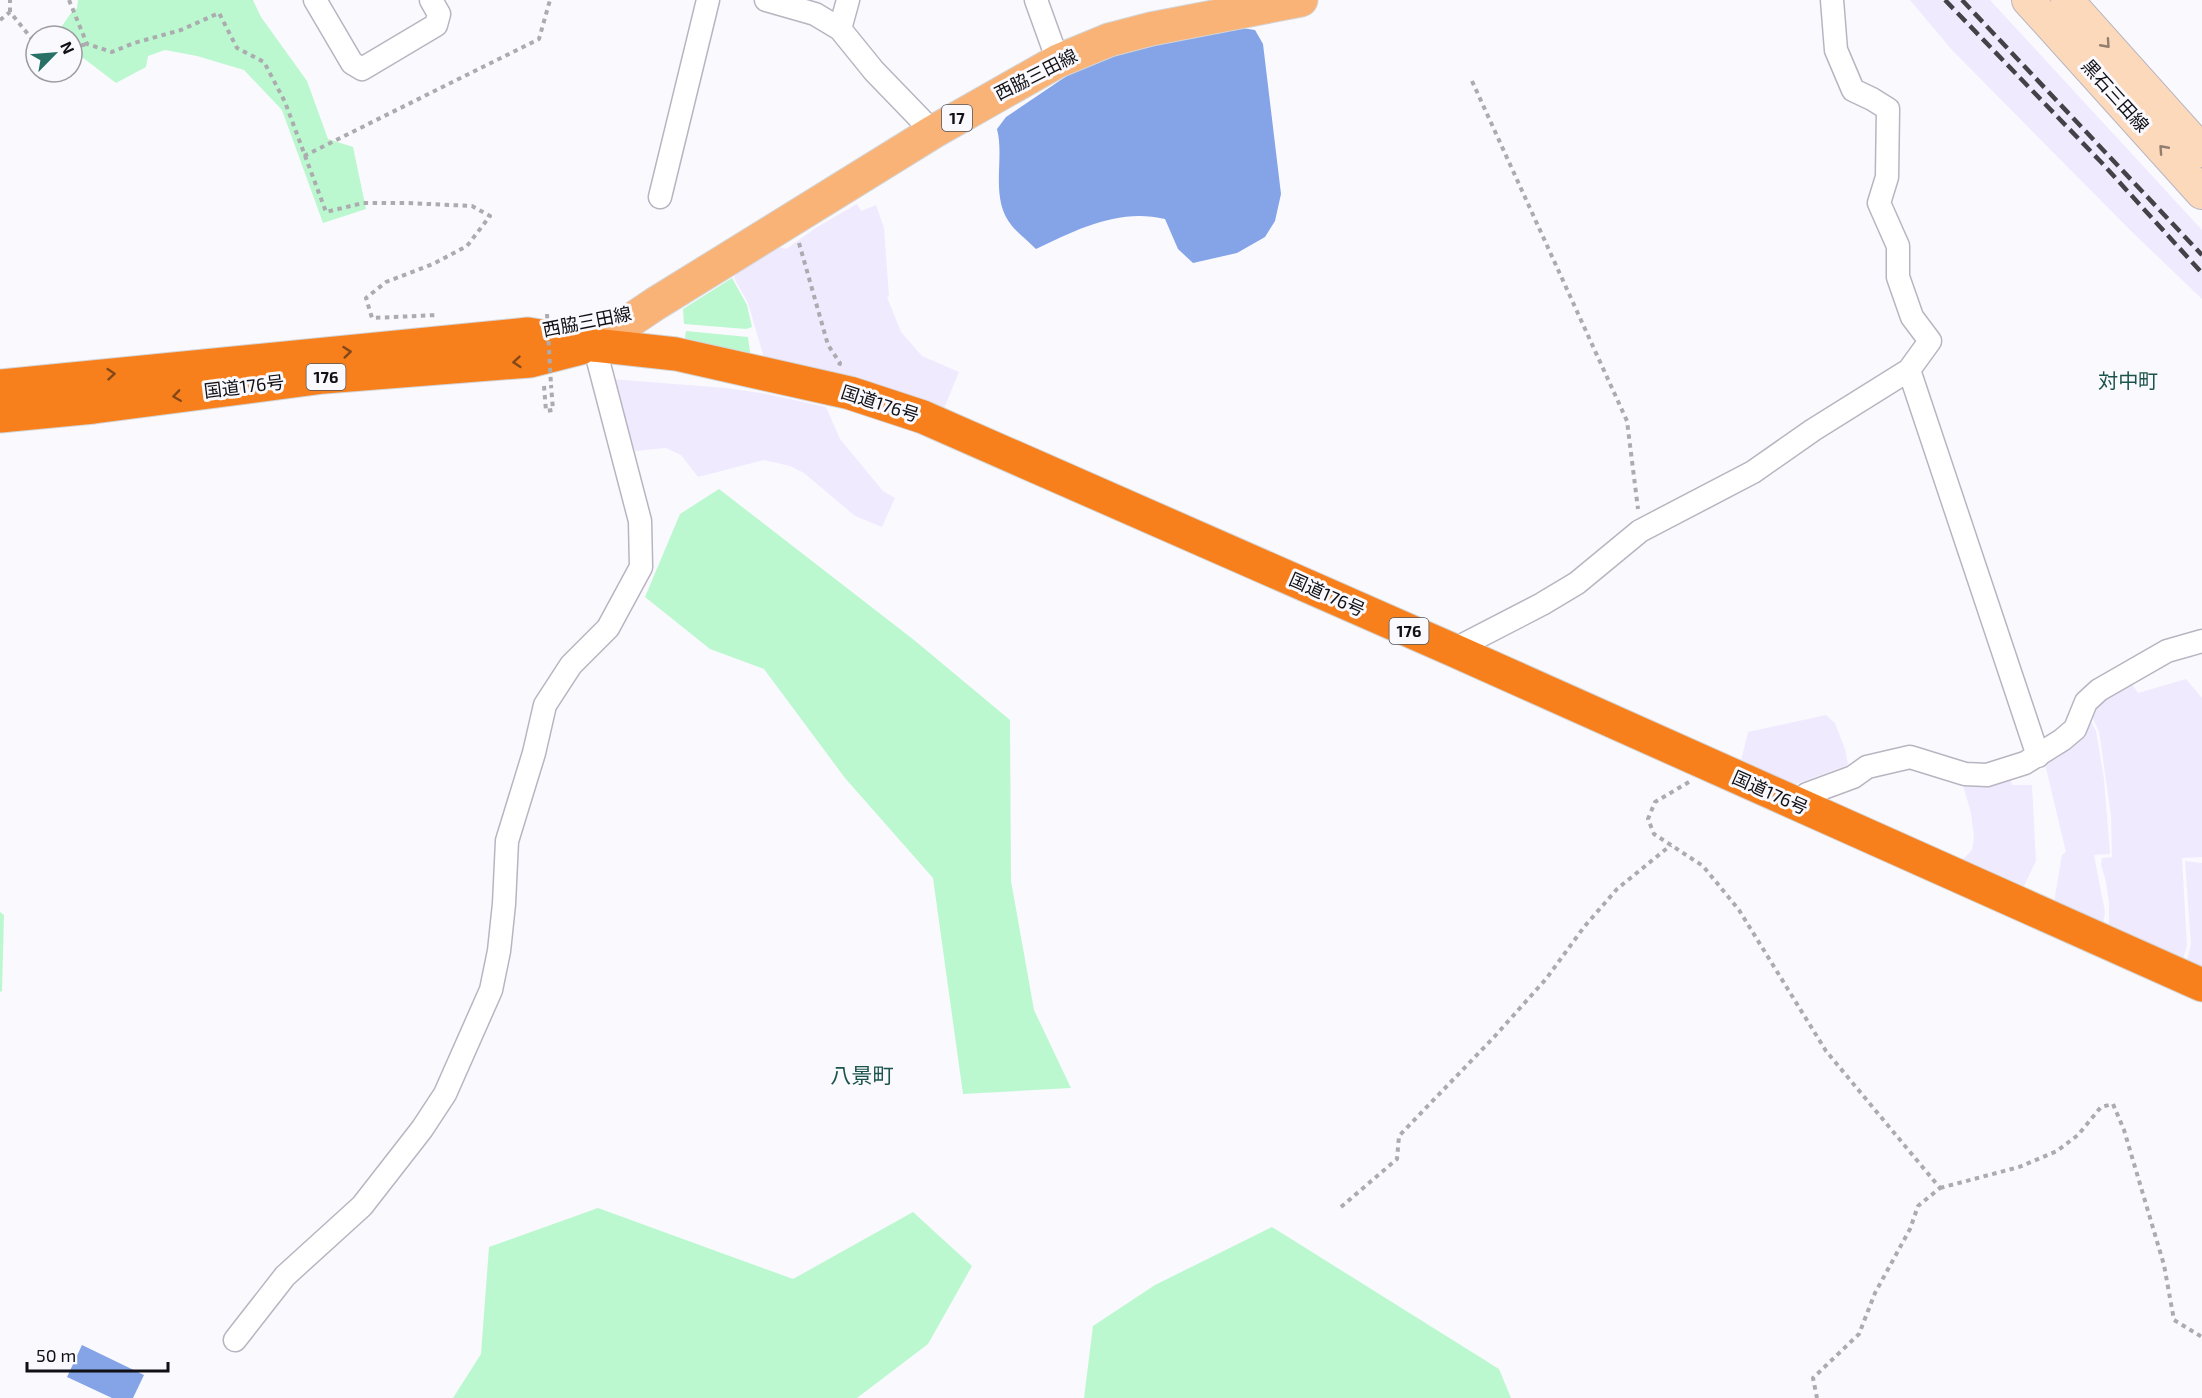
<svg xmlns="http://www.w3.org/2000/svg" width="2202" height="1398" font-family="'Exo 2','Noto Sans JP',sans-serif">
	<rect width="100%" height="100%" fill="#faf9fe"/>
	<path fill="#f0eaff" d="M1910,0H1990L2202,230V299L2132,232L1952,50Z
		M857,204L861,211L876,205L884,228L889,296L887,297L901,332L922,356L959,372L944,408L910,395L832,372L764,358L748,303L734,278L736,274L778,247L786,249L817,227Z
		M611,379L726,388L767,394L826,407L840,439L883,491L895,498L882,527L855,516L804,473L790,466L764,460L698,477L681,455L666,448L635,451Z
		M2186,679L2202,698V857L2182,858L2187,946L2183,959L2109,924V903L2106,882L2101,864L2102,858L2112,857L2111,816L2099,731L2091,715L2097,704L2132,684L2138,693Z
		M1826,715L1835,723L1845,749L1848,765L1793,785L1741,761L1748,732Z
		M2090,719L2096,731L2104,779L2110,854L2094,855L2105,912L2103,924L2054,902L2062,855L2066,852L2045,764L2059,757L2072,746Z
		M2010,775L2012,785H2032L2036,861L2023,888L1962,860L1972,850L1974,837L1971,813L1962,782Z
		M2185,861L2202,863V966L2187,960L2191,944Z"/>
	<path fill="#bbf8cf" d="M78,0H253L261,17L307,81L328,139L353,147L366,209L323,223L282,110L244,70L197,56L165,50L148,56L146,67L116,83L78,54L72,55V36H55L71,13L77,8Z
		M732,278L747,305L752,327L746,329L684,324L683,309Z
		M686,331L748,337L751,359L685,338Z
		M719,489L914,640L1010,720L1011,881L1034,1010L1071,1088L963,1094L933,878L845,778L764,669L710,649L645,597L680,514Z
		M0,912L4,915L2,991L0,992Z
		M598,1208L793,1279L913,1212L972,1266L928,1344L857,1398H453L481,1354L489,1247Z
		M1272,1227L1499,1369L1511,1398H1084L1093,1326L1155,1285Z"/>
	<path fill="#84a4e7" d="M1242,28L1255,30L1263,44L1281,194L1275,221L1265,237L1237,253L1193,263L1178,249L1165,219C1119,208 1078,229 1036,249C1028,241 1019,234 1012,226C989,198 1005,160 997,129L1006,117L1077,69L1141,44Z
		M82,1345L144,1375L133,1398H112L67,1377Z"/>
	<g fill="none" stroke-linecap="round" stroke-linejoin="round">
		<g stroke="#b8b5c1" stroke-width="25">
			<path id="street" d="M315,0L352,63L362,69L436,25L439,14L431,0
				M766,0L815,14L840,29L874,71L933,132
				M1036,0L1058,61
				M840,29L848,0
				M660,197L708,0
				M1909,370L2038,756
				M1453,650L1542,604L1577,583L1640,531L1753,472L1813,430L1909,370L1930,341L1912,317L1898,277V246L1879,203L1887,177L1888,109L1872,99L1853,90L1836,50L1832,0
				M1797,805L1807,794L1853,777L1867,767L1910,757L1965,774L1987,775L2025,763L2062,740L2075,729L2086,702L2099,690L2167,651L2202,641
				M235,1340L285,1276L362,1206L422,1129L445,1094L491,990L499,951L504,904L507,841L534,753L545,705L571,665L608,628L641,567L640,521L594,345"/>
		</g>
		<g stroke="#b8b5c1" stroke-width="34">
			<path id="secondary" d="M2028,0L2202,193
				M2067,0L2202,151"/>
		</g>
		<g stroke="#d4d4d5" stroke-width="35">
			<path id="primary" d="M594,345L655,304L933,132L1058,61L1109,40L1151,29L1301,0"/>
		</g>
		<g stroke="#d4d4d5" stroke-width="35">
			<path id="highway" d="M0,386L528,334L594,345L676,354L850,393L923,417L1453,650L2202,985
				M0,416L94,407L324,377L530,361L581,348"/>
		</g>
		<path stroke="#acabb0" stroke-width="4" stroke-dasharray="4.5 4.5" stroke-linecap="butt" d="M69,0L87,44L112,52L134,43L181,30L219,13L237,48L264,62L285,102L326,212L363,203H407L472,206L490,216L467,246L433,264L386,282L366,298L372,318L438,315
			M10,12V0
			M0,20L10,12L36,44
			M72,48L87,44
			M1472,81L1627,421L1638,509
			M304,156L539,39L550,0
			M799,243L828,345L840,363L839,366
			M544,386L546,411L553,410L551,385
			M1689,782L1655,802L1648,819L1654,834L1703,866L1739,910L1826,1051L1940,1188L1918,1206L1910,1229L1875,1293L1859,1334L1813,1378L1817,1398
			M1940,1188L2019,1167L2057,1151L2078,1135L2101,1107L2113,1104L2124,1130L2164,1265L2174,1320L2202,1337
			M1341,1207L1397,1159L1399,1136L1495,1036L1546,979L1584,927L1617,889L1671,845"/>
		<use href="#street" stroke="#fff" stroke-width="22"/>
		<use href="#secondary" stroke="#fdd9bb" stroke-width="32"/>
		<use href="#primary" stroke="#fab377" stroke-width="33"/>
		<use href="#highway" stroke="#f7801c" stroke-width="33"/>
		<path stroke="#434246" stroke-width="4.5" stroke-dasharray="12 6" stroke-linecap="butt" d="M1945,0L2101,162L2202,273
			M1962,0L2202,255"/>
		<path stroke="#acabb0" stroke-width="4" stroke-dasharray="4.5 4.5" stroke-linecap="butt" d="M547,314L551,385"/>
	</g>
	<defs><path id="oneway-chevron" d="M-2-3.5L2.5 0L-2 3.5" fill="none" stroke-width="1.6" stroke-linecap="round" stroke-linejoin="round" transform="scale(1.5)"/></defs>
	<g stroke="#937f70">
		<use href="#oneway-chevron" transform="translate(2106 44) rotate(48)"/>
		<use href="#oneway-chevron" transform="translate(2163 149) rotate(-132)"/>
	</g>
	<g stroke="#844818">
		<use href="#oneway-chevron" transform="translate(347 352) rotate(-6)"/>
		<use href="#oneway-chevron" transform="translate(517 362) rotate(175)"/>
		<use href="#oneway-chevron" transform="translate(111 374) rotate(-5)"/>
		<use href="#oneway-chevron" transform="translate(177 396) rotate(172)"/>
	</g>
	<g text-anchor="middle" stroke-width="6" stroke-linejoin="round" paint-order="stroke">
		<g fill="#faf9fe" stroke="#57565a" stroke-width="1.5">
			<rect x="942" y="105" width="30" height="26" rx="4.5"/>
			<rect x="306.5" y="364" width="39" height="26" rx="4.5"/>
			<rect x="1389.5" y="618" width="39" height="26" rx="4.5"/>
		</g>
		<g font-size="16" font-weight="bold" fill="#111014">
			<text x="957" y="124">17</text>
			<text x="326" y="383">176</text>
			<text x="1409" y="637">176</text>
		</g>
		<g font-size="18" fill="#111014" stroke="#faf9fe">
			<text transform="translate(1036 75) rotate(-27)" y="6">西脇三田線</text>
			<text transform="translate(2115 96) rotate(48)" y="6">黒石三田線</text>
			<text transform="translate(587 322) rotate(-11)" y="6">西脇三田線</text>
			<text transform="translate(244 387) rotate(-7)" y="6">国道176号</text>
			<text transform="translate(880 404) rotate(18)" y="6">国道176号</text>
			<text transform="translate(1327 595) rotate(24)" y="6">国道176号</text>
			<text transform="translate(1770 793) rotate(24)" y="6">国道176号</text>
		</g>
		<g font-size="20" fill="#1b544c" stroke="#faf9fe">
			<text x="2128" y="388">対中町</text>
		</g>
		<g font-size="21" fill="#1b544c" stroke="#faf9fe">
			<text x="862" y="1083">八景町</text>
		</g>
	</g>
	<g transform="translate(54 54) rotate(65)"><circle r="28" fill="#faf9fe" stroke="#9d9ca0" stroke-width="1.5"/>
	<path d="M0-4.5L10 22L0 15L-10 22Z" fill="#286f65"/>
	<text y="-9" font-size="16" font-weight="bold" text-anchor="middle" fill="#111014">N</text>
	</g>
	<path d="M27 1362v9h141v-9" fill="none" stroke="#111014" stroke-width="3"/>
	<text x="36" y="1362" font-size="18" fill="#111014" stroke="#faf9fe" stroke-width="4.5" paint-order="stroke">50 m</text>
</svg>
